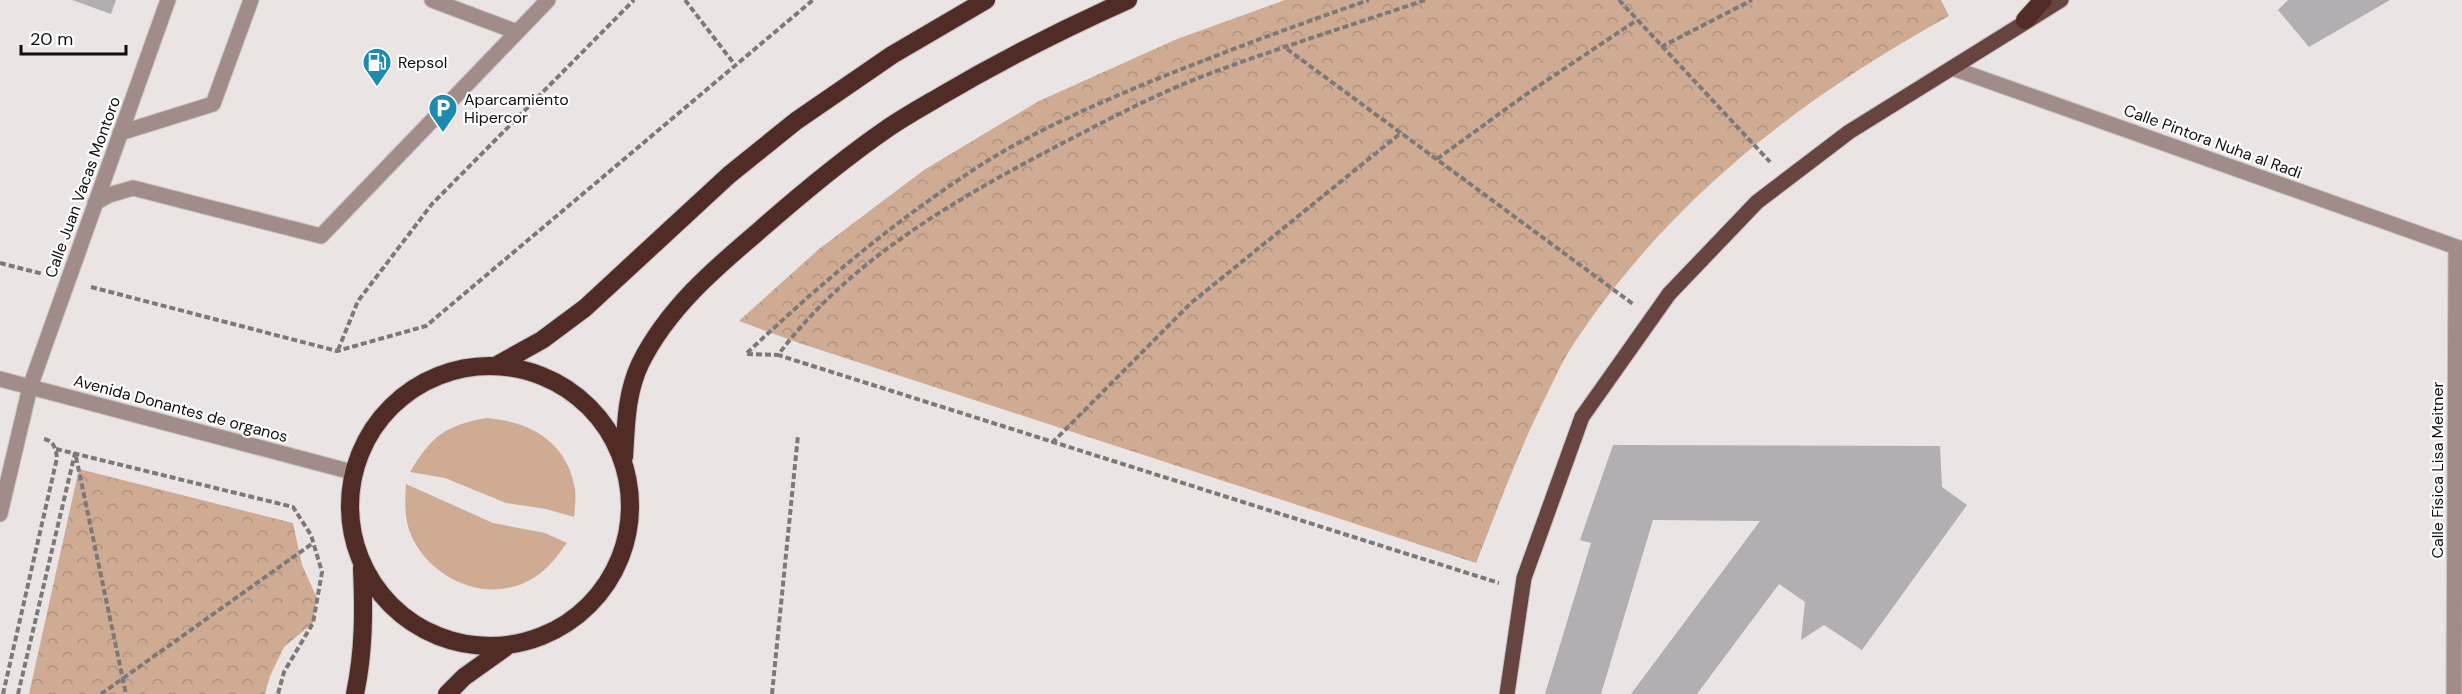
<svg xmlns="http://www.w3.org/2000/svg" width="2462" height="694" font-family="'DM Sans',sans-serif">
	<defs>
		<pattern id="forest-crowns" width="20" height="18" patternUnits="userSpaceOnUse" patternTransform="scale(1.5)"><rect width="20" height="18" fill="#cfab93"/><path d="M2 6a3 3 0 1 1 6 0M12 15a3 3 0 1 1 6 0" fill="none" stroke="#b1927e"/></pattern>
	</defs>
	<rect width="100%" height="100%" fill="#eae4e5"/>
	<path fill="#cfab93" d="M487,418C531,422 567,442 575,489C576,498 575,508 574,517L546,509L506,503L445,478L410,472C431,436 446,425 487,418Z
		M406,484L493,523L545,533L567,543C557,556 549,568 535,577C491,606 431,581 411,535C404,519 405,501 406,484Z"/>
	<path fill="url(#forest-crowns)" d="M1285,0H1941L1949,16C1797,100 1664,204 1569,351C1561,364 1555,378 1548,392C1520,447 1499,505 1476,563L799,343L739,321L819,249L924,170L1039,101L1177,39Z
		M79,469L293,523L302,565L317,598L313,623L284,647L270,676L265,694H29Z"/>
	<path fill="#b3aeb2" d="M72,0H116L111,14Z
		M2288,0H2390L2309,47L2278,10Z
		M1613,445L1940,446L1942,487L1967,505L1862,650L1824,625L1801,640L1805,602L1779,584L1697,694H1631L1760,521L1653,520L1601,694H1545L1591,543L1580,540Z"/>
	<g fill="none" stroke-linecap="round" stroke-linejoin="round">
		<g stroke="#c7c2c3" stroke-width="17">
			<path id="minor" d="M432,0L517,32
				M1952,68L2462,249
				M120,133L213,104L251,0
				M95,203L109,195L133,188L321,236L548,0
				M0,379L352,472
				M0,514L30,387L168,0
				M2454,694L2456,247"/>
		</g>
		<g stroke="#c7c2c3" stroke-width="17">
			<path id="major" d="M1507,694L1524,578L1582,417L1669,294L1757,202L1849,132L2061,0"/>
		</g>
		<g stroke="#c7c2c3" stroke-width="20">
			<path id="highway" d="M2025,20L2043,0
				M497,365L542,340L585,308L729,175L796,121L892,55L986,0
				M350 506a140 140 0 1 1 280 0a140 140 0 1 1-280 0Z
				M624,457C626,425 626,394 640,364C667,309 714,269 760,230C801,194 843,159 888,128C904,117 922,107 939,97C1000,61 1063,29 1128,0
				M355,694C364,651 364,611 362,568
				M447,694L464,677L506,647"/>
		</g>
		<path stroke="#7d7979" stroke-width="4" stroke-dasharray="6 3" stroke-linecap="butt" d="M685,0L735,65
			M1425,0C1352,25 1278,48 1206,75C1156,94 1107,120 1059,145C956,199 849,260 778,355L1499,583
			M1619,0L1770,162
			M1661,47L1752,0
			M1287,49L1633,304
			M1437,159L1528,93L1637,20
			M0,263L43,274
			M91,287L337,351L426,326L813,0
			M338,350L358,301L432,204L634,0
			M747,353C821,283 898,218 984,163C1035,131 1092,106 1147,83C1221,53 1294,26 1369,0
			M747,354L778,355
			M1052,443L1191,303L1402,132
			M56,449L293,507L311,535L322,572L313,623L284,672L278,694
			M76,457L126,694
			M3,694L57,458C56,449 54,441 44,439
			M18,694L75,453
			M101,694L313,543
			M772,694L798,435"/>
		<use href="#minor" stroke="#a28c89" stroke-width="15"/>
		<use href="#major" stroke="#67443f" stroke-width="15"/>
		<use href="#highway" stroke="#512b26" stroke-width="18"/>
	</g>
	<defs>
		<g id="fuel-pin" transform="scale(1.5)"><path d="M0 17L-7.5 6A9.5 9.5 0 1 1 7.5 6Z" fill="#1b8cb0" stroke="#fff"/><path d="M-5.5-6h7V0h2V4h1.3V-2.5L3-4.5l.8-.8L6-3V5H2.5V1h-1V6h-7ZM-4.2-4.7v3.2H.2V-4.7Z" fill="#fff"/></g>
		<g id="parking-pin" transform="scale(1.5)"><path d="M0 17L-7.5 6A9.5 9.5 0 1 1 7.5 6Z" fill="#1b8cb0" stroke="#fff"/><path d="M-3.5-5.5H1a3.5 3.5 0 0 1 0 7H-1V5.5H-3.5ZM-1-3.4V-.6H.8a1.4 1.4 0 0 0 0-2.8Z" fill="#fff"/></g>
	</defs>
	<g fill-rule="evenodd">
		<use href="#fuel-pin" x="377" y="62"/>
		<use href="#parking-pin" x="443" y="108"/>
	</g>
	<g text-anchor="middle" stroke-width="4.5" stroke-linejoin="round" paint-order="stroke">
		<g font-size="16" fill="#100e0e" stroke="#fff" text-anchor="start">
			<text x="398" y="68">Repsol</text>
			<text x="464" y="105">Aparcamiento<tspan x="464" dy="18">Hipercor</tspan></text>
		</g>
		<g font-size="16" fill="#100e0e" stroke="#fff">
			<text transform="translate(2213 141) rotate(20)" y="6">Calle Pintora Nuha al Radi</text>
			<text transform="translate(82 187) rotate(-70)" y="6">Calle Juan Vacas Montoro</text>
			<text transform="translate(181 408) rotate(15)" y="6">Avenida Donantes de organos</text>
			<text transform="translate(2437 470) rotate(-90)" y="6">Calle Física Lisa Meitner</text>
		</g>
	</g>
	<path d="M21 45v9h105v-9" fill="none" stroke="#100e0e" stroke-width="3"/>
	<text x="30" y="45" font-size="18" fill="#100e0e" stroke="#ffffff" stroke-width="4.5" paint-order="stroke">20 m</text>
</svg>
